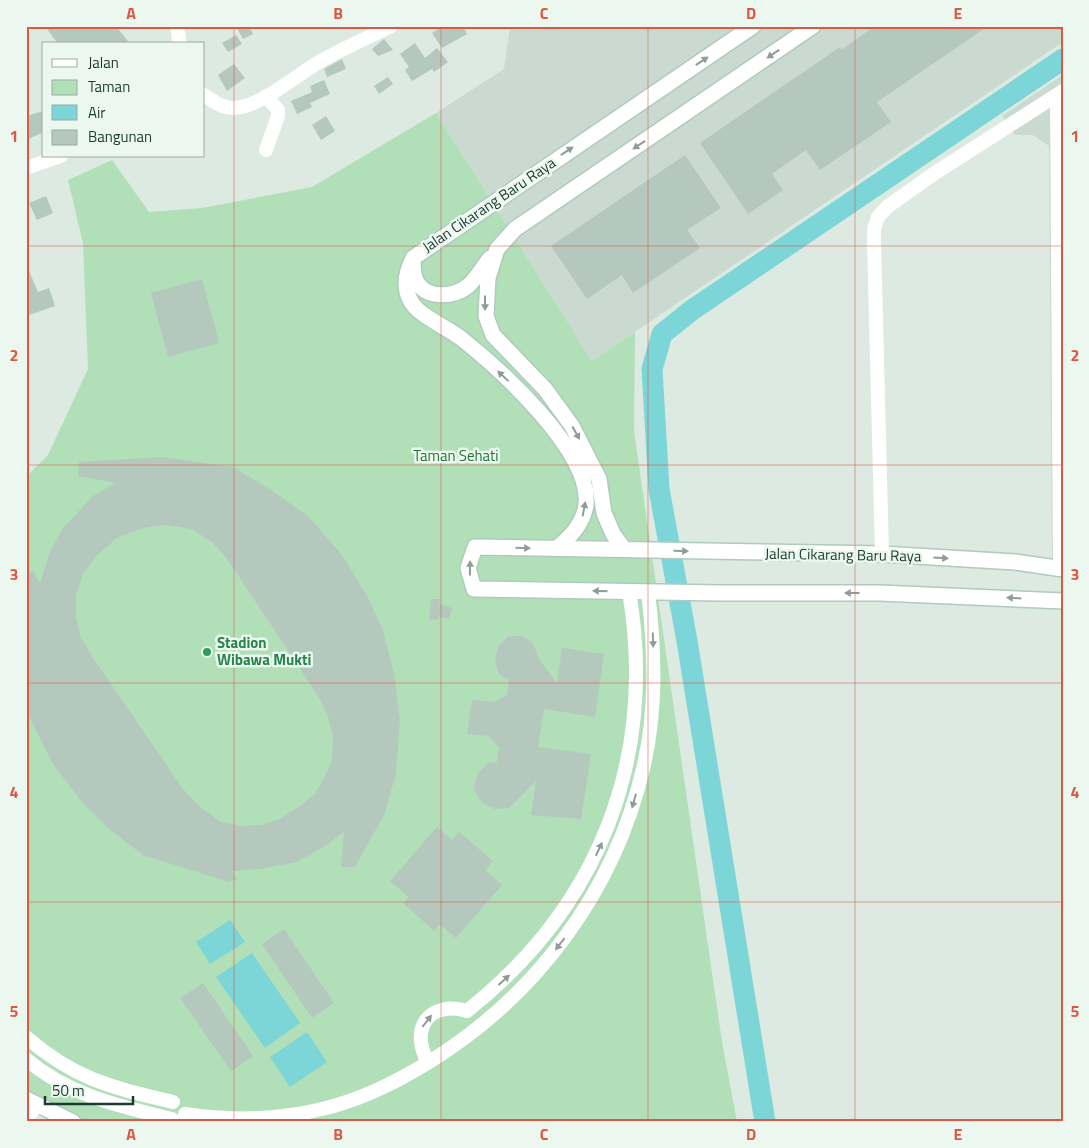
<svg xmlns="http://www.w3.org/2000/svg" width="1089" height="1148" font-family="'Titillium Web',sans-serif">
	<rect width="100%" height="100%" fill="#dceae2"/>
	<path fill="#cadad1" d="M510,26H1063V42L592,361L436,113L504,69Z
		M1063,75V576L1052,574L1049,146L1033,135H1015L1002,116Z"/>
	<path fill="#b1dfb8" d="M436,113L592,361L635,332L634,431L722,1042L737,1122H86L68,1115L26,1092V477L48,455L88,369L83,243L68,180L112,160L149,212L202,208L312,187Z"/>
	<path fill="#7cd5d7" d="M230,920L245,942L210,964L196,942Z
		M252,953L300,1023L265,1048L216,977Z
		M307,1032L327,1062L290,1087L270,1057Z"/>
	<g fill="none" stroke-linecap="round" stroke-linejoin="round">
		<path stroke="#7cd5d7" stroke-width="21" d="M765,1122L687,641L659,489L652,369L662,334L692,310L1063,59"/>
	</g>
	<path fill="#b4c8bd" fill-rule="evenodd" d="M45,26H116L130,44H58Z
		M236,26H249L253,34L243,39Z
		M443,26H463L467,34L442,48L432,33Z
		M875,26H988L877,102L891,122L820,170L806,150L772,174L783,190L748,214L700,143L840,47L841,50Z
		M236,35L242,44L228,52L222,43Z
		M384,39L393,50L378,56L372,49Z
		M415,43L425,58L437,48L448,62L434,72L432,69L412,81L405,70L409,67L400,54Z
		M342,59L346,69L327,77L324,69Z
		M234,64L245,78L227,91L218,75Z
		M388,77L393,84L379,94L374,86Z
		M324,80L330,94L310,103L312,107L297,114L291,101L312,92L310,86Z
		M44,111V132L26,140V116Z
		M326,116L335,131L321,140L312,125Z
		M685,155L721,208L687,230L700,248L633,293L622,275L587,299L551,246Z
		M46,196L53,213L37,220L29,203Z
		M26,264L38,292L49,288L55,306L26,316Z
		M202,279L219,343L168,357L151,293Z
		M162,457L233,467L274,492L309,517L342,555L367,596L383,630L394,674L400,720L396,773L385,813L355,867H341L344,831L327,845L297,862L260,869L231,871L237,879L229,882L143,855L108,828L82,802L53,764L27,712L26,576L33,571L40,583L50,552L63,528L93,496L116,483L78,476L79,462ZM167,525L192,529L212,542L228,560L320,699L328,716L333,736L332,761L324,778L315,794L300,806L280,819L261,825L241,826L221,822L200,807L183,789L93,658L80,636L76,616V594L83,574L97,555L117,538L143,528Z
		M431,599H440L439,604L452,608L449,619L439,616L438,620L429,619Z
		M509,636H522L532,642L541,662L557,683L562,648L604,654L595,717L544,709L538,747L591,754L581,819L531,815L536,781L509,808L495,809L482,803L474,790L477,775L488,763L497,762L499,748L489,736L467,734L472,700L493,702L507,695L509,680L499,674L495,661L498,646Z
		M437,827L452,840L459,832L493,861L485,870L502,885L456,938L440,924L434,931L403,903L409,897L390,881Z
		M284,929L334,1003L312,1018L262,944Z
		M203,983L253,1056L231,1071L180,998Z"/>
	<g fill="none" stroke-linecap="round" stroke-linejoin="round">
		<g stroke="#aecbbd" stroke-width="18">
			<path id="secondary" d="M413,261C413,269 413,277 418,284C429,299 454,297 468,286C476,279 483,267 490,258
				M557,548C571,536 583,524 586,505C592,452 501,370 462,339C451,330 423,317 415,307C402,292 405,274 413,258L753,26
				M624,549L613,534L604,513L599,479L572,426L545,389L493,335L486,316L488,278L497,249L515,229L813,26
				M1063,569L1015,562L882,554L475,547L468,568L474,589L720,593H880L1063,601
				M26,1099L73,1122"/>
		</g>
		<path stroke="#fff" stroke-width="14" d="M177,26L180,44
			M204,95C213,101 223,109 235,108C262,106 295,76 319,62C342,49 367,38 391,26
			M1057,95L1060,569
			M266,150L278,116V110L266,96
			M26,168L61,156
			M882,554L874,242V229L878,217L887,207L932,175L1063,91
			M467,1011C600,906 657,758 629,591
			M26,1037C76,1080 111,1087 173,1102
			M26,1059C68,1095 119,1106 172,1119
			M428,1062C409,1029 429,1000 467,1011
			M185,1114C232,1121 277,1120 322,1109C361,1100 395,1083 429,1062C536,996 614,892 643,769C657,710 655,651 648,592
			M26,1118L38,1105"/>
		<use href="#secondary" stroke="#fff" stroke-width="15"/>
	</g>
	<defs><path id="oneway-solid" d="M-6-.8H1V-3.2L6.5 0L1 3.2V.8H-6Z" transform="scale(1.25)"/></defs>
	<g fill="#8e9d97">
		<use href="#oneway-solid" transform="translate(773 54) rotate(146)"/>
		<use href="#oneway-solid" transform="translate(702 61) rotate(-34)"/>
		<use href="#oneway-solid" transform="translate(639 145) rotate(146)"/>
		<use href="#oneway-solid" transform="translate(567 151) rotate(-34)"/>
		<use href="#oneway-solid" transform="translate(485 303) rotate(90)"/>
		<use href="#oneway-solid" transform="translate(503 376) rotate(-137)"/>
		<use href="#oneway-solid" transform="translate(576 433) rotate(61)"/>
		<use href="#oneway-solid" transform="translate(584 509) rotate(-79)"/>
		<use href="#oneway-solid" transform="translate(523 548) rotate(1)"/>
		<use href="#oneway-solid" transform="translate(681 551) rotate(2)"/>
		<use href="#oneway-solid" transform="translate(941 558) rotate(3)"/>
		<use href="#oneway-solid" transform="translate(470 568) rotate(-89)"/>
		<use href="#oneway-solid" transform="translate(600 591) rotate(-179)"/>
		<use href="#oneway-solid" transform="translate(852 593) rotate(180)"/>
		<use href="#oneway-solid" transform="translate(1014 598) rotate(-177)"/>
		<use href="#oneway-solid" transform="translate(653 640) rotate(88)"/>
		<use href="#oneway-solid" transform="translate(634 801) rotate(106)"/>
		<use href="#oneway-solid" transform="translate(599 849) rotate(-65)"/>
		<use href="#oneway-solid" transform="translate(560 944) rotate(128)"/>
		<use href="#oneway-solid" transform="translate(504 980) rotate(-42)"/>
		<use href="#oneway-solid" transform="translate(427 1021) rotate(-52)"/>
	</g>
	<path fill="none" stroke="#dd5742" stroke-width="1" stroke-opacity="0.55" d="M234,26V1122M441,26V1122M648,26V1122M855,26V1122M26,246H1063M26,465H1063M26,683H1063M26,902H1063"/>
	<circle fill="#2e9e5b" stroke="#ecf7f0" stroke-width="2" cx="207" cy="652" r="5"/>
	<g text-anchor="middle" stroke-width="5" stroke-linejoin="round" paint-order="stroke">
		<g font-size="15" fill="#1c3b2f" stroke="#ecf7f0">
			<text transform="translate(489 205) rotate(-34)" y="5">Jalan Cikarang Baru Raya</text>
			<text transform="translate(843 555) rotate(1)" y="5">Jalan Cikarang Baru Raya</text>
		</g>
		<g font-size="15" fill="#227638" stroke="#ecf7f0">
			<text x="456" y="461">Taman Sehati</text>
		</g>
		<g font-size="15" font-weight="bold" fill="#27864d" stroke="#ecf7f0" text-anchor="start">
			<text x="217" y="648">Stadion<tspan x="217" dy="17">Wibawa Mukti</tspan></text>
		</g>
	</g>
	<rect width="1089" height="1148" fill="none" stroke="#ecf7f0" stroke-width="55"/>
	<rect x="42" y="42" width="162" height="115" fill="#ecf7f0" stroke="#99aca3"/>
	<rect x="52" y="59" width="25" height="8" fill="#ffffff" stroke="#99aca3"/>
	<text x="88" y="68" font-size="15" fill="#1c3b2f">Jalan</text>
	<rect x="52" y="80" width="25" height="15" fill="#b1dfb8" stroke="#99aca3"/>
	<text x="88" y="92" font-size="15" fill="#1c3b2f">Taman</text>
	<rect x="52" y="105" width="25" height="15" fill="#7cd5d7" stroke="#99aca3"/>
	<text x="88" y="118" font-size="15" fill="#1c3b2f">Air</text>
	<rect x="52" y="130" width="25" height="15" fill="#b4c8bd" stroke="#99aca3"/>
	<text x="88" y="142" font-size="15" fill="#1c3b2f">Bangunan</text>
	<path d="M45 1096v8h88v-8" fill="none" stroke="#1c3b2f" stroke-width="2.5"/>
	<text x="52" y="1096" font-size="15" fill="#1c3b2f" stroke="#ecf7f0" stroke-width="4" paint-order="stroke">50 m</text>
	<rect x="28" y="28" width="1034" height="1092" fill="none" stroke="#dd5742" stroke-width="2"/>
	<g font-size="16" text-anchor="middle" font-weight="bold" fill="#dd5742">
		<text x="131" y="19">A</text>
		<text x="338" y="19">B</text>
		<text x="544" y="19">C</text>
		<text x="751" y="19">D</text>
		<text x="958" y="19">E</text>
		<text x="14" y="142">1</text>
		<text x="1075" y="142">1</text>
		<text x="14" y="361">2</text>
		<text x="1075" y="361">2</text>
		<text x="14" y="580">3</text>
		<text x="1075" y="580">3</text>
		<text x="14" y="798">4</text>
		<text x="1075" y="798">4</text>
		<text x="14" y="1017">5</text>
		<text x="1075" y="1017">5</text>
		<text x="131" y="1140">A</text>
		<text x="338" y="1140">B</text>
		<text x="544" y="1140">C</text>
		<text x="751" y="1140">D</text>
		<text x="958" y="1140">E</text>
	</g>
</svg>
